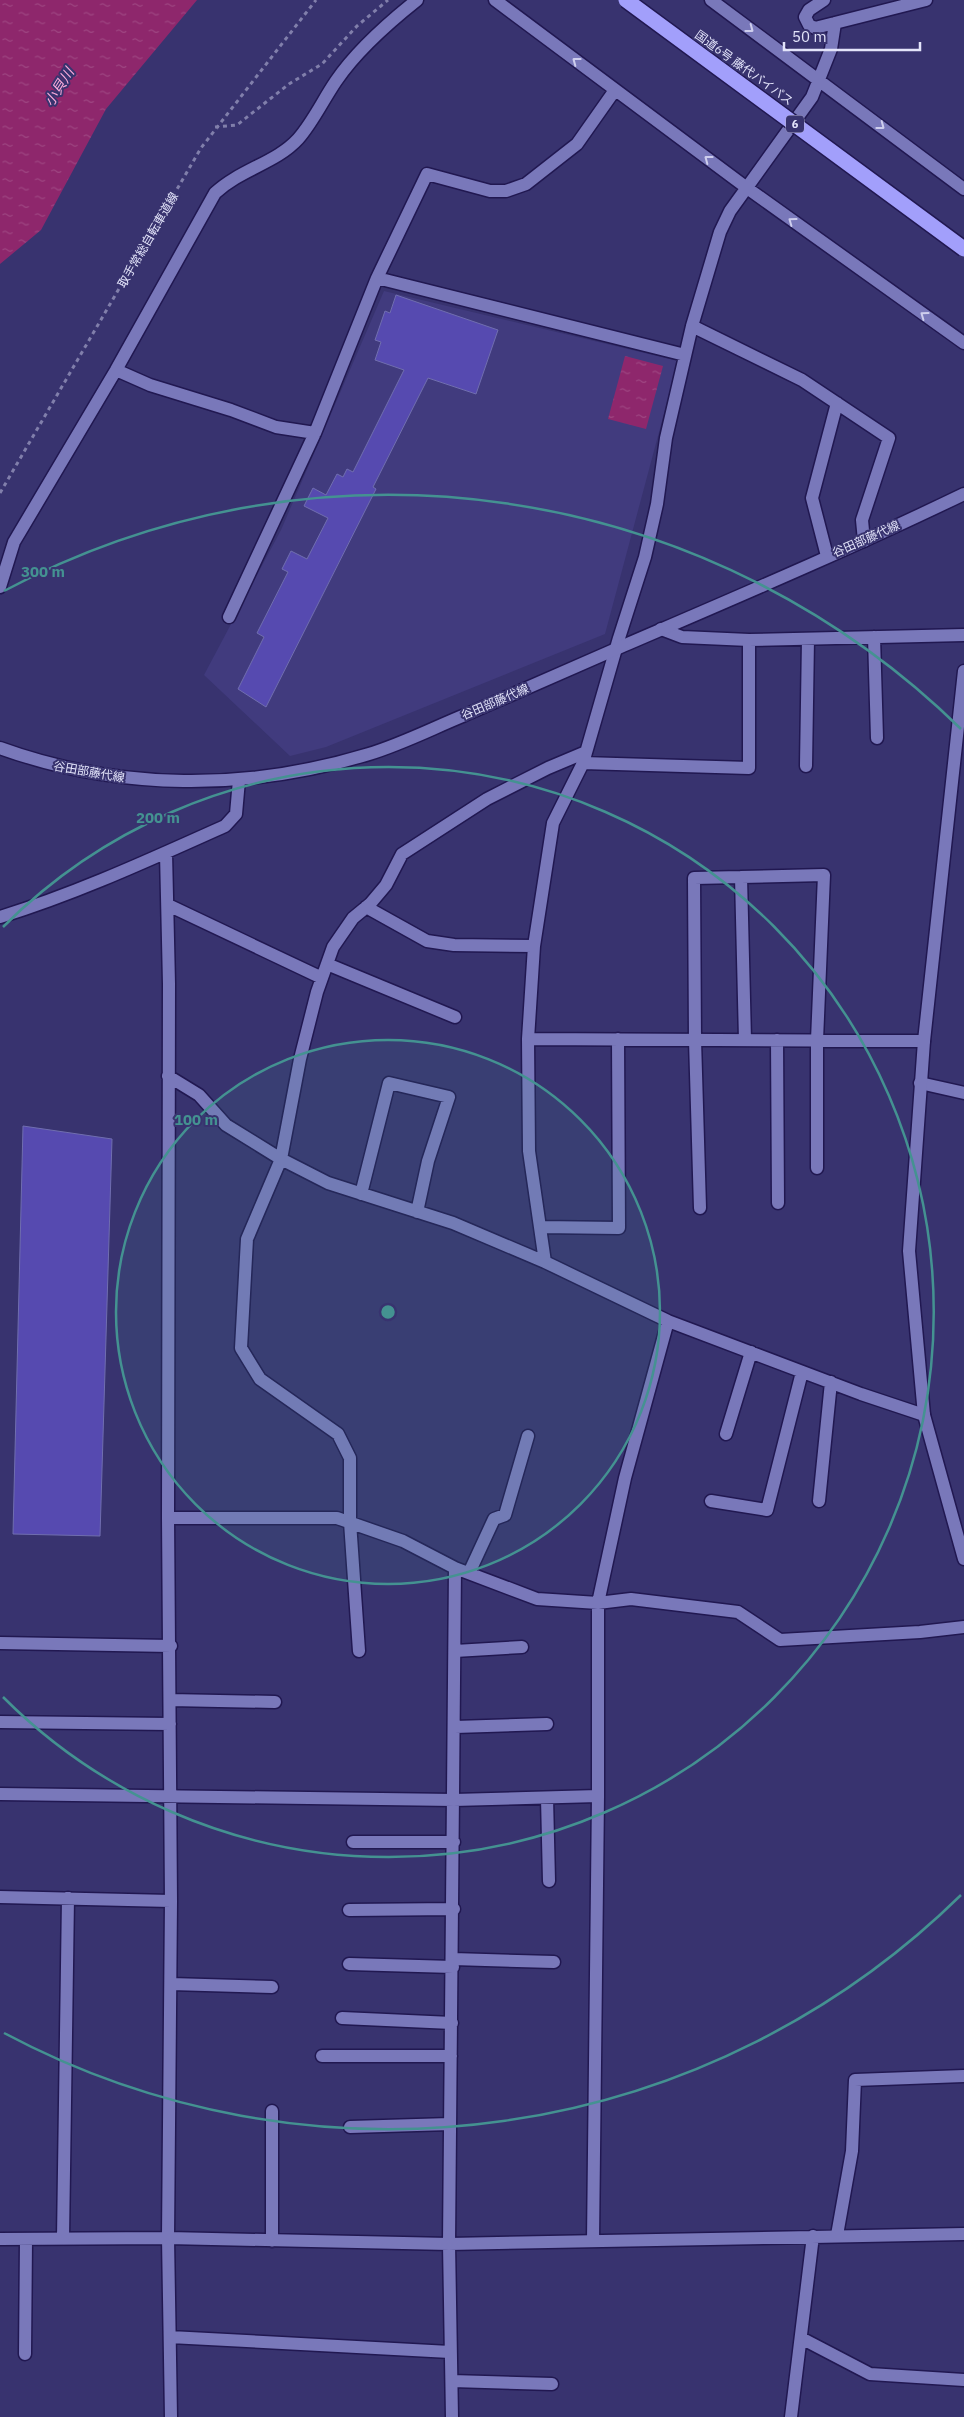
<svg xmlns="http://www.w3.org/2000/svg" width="964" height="2417" font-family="'IBM Plex Sans','Noto Sans JP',sans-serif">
	<defs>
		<pattern id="water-ripples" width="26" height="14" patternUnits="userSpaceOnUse" patternTransform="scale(1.25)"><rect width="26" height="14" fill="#8e276c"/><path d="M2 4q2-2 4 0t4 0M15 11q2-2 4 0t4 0" fill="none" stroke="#9e4682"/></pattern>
	</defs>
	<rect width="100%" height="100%" fill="#38336f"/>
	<path fill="#413b7e" d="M384,291L678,361L605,634L326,747L290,756L204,675L281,530Z"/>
	<path fill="url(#water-ripples)" d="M0,0H197L106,109L41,230L0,264Z
		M625,356L663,366L646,429L608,419Z"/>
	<path fill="#564ab0" stroke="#706eaf" d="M396,295L498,330L476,394L428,378L373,487L376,489L266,707L238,689L264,637L257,633L288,572L282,569L291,551L307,559L328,518L304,506L313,488L326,495L337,474L343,477L347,469L353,472L404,370L375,360L381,342L375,340L385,311L390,313Z
		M23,1126L112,1139L100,1536L13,1534Z"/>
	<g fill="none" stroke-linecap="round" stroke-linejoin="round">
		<g stroke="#211851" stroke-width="15">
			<path id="street" d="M495,0L747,188L964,343
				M711,0L964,189
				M824,0L809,10L805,17L809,25L815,28L926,0
				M377,278L685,355
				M692,326L802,380L889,438L862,520L864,541
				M116,370L150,385L231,410L276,427L315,433
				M827,556L812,498L837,403
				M0,587L14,542L116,370L215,193C241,169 276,163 298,139C313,122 323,100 336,81C357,50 388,23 417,0
				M229,617L315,433L377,278L427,174L490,191H506L526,184L577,144L615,90
				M661,629L682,637L749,640L964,635
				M874,637L877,738
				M583,763L749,768V640
				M806,766L808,639
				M166,853L169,984L168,1518L171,1901L168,2238L171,2417
				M741,877L824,875L817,1040V1168
				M168,905L322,978
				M366,907L427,941L454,945L534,946
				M0,917C78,893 151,859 225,826L236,814L239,780
				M327,964L455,1017
				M528,1039L924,1041
				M777,1040L778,1203
				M168,1076L199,1095L226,1125L281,1159L328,1183L453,1223L545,1262L668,1321L861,1394L924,1415
				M920,1083L964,1093
				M361,1194L389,1083L449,1097L428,1161L417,1212
				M700,1208L695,1040L694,878L741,877L745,1040
				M540,1227L619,1228L618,1039
				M545,1262L529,1151L528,1039L534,946L553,823L583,763L619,638L645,557L657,504L666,438L692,326L720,232L730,211L812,97L831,49L835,23
				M726,1434L751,1352
				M711,1501L767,1510L802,1372
				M819,1501L831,1382
				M168,1518H337L403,1541L455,1568L537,1599L598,1603L631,1599L738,1612L780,1640L920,1632L964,1627
				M469,1573L494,1519L505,1515L528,1436
				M0,1643L171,1646
				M359,1651L350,1522V1458L338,1434L260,1379L241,1348L247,1239L281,1159L300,1059L317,992L333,947L353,918L370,904L386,885L402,854L487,799L548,768L586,752
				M455,1651L522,1647
				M170,1700L275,1702
				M0,1722L170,1724
				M455,1727L547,1724
				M0,1794L454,1800L598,1796V1603L625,1478L668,1321
				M547,1798L549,1881
				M353,1842H454
				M0,1897L171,1901
				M349,1910L454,1909
				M453,1959L554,1962
				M349,1964L453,1967
				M171,1984L272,1987
				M342,2018L452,2023
				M322,2056H451
				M272,2111V2241
				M350,2127L450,2124
				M837,2235L852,2151L855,2080L964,2076
				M63,2238L68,1898
				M0,2239L168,2238L449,2244L964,2234
				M593,2241L598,1796
				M170,2337L450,2352
				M801,2338L870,2374L964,2380
				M25,2354L26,2240
				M452,2381L552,2384
				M452,2417L449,2244L455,1568
				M791,2417L813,2236"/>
		</g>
		<g stroke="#211851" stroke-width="15">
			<path id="secondary" d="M964,671L924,1041L909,1251L924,1415L964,1559
				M0,748C119,791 248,791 369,754C402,744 433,728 465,715C515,693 565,671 616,649C732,599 850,549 964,494"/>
		</g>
		<path stroke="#817fab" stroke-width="3" stroke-dasharray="4 4" stroke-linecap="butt" d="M215,127L237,125L289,84L322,64L357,26L388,0
			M0,493L201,148L316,0"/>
		<use href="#street" stroke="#7978ba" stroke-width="12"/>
		<use href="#secondary" stroke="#7978ba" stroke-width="12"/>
		<g stroke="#211851" stroke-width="18" stroke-linecap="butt">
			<path id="highway-bridge" d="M626,0L964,249"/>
		</g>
		<use href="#highway-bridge" stroke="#a29ffb" stroke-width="15"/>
	</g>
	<defs><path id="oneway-chevron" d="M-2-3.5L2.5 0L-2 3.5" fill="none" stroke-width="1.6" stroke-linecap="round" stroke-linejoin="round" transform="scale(1.25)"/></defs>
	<g stroke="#ceceed">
		<use href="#oneway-chevron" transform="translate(750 29) rotate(37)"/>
		<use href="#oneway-chevron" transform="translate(576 61) rotate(-143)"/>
		<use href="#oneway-chevron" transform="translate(881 126) rotate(37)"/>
		<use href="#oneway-chevron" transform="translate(708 159) rotate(-143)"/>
		<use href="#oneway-chevron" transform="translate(792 221) rotate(-144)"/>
		<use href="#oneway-chevron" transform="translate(924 315) rotate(-144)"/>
	</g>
	<circle cx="388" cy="1312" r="272" fill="#449291" fill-opacity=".12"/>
	<g fill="none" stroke="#449291" stroke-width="2.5">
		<circle cx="388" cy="1312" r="272"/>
		<path d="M3 927A545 545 0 1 1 3 1697"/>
		<path d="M961 1895A817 817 0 0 1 4 2033M4 591A817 817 0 0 1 961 729"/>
	</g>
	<g text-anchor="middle" stroke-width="4" stroke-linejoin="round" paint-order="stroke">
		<rect fill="#38336f" stroke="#b0afd0" stroke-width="1" x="786" y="115.5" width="18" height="17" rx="4"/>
		<g font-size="11" font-weight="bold" fill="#e3e4fa">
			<text x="795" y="128">6</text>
		</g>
		<g font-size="12" fill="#e3e4fa" stroke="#38336f">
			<text transform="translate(744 68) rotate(36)" y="4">国道6号 藤代バイパス</text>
			<text transform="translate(148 240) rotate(-60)" y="4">取手常総自転車道線</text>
			<text transform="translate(866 539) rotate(-24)" y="4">谷田部藤代線</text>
			<text transform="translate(495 702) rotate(-23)" y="4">谷田部藤代線</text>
			<text transform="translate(89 772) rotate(10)" y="4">谷田部藤代線</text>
		</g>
		<g font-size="14" font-style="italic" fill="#feaddc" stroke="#38336f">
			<text transform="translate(59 87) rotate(-58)" y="5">小貝川</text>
		</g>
	</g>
	<circle cx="388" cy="1312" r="8" fill="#449291" stroke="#38336f" stroke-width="2.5"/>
	<g font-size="15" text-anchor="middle" font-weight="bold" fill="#449291" stroke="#38336f" stroke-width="4" stroke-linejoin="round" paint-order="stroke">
		<text x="43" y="577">300 m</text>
		<text x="158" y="823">200 m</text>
		<text x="196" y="1125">100 m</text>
	</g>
	<path d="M784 42v8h136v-8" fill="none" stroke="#e3e4fa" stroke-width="2.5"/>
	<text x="792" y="42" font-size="15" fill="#e3e4fa" stroke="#38336f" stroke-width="4" paint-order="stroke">50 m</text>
</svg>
